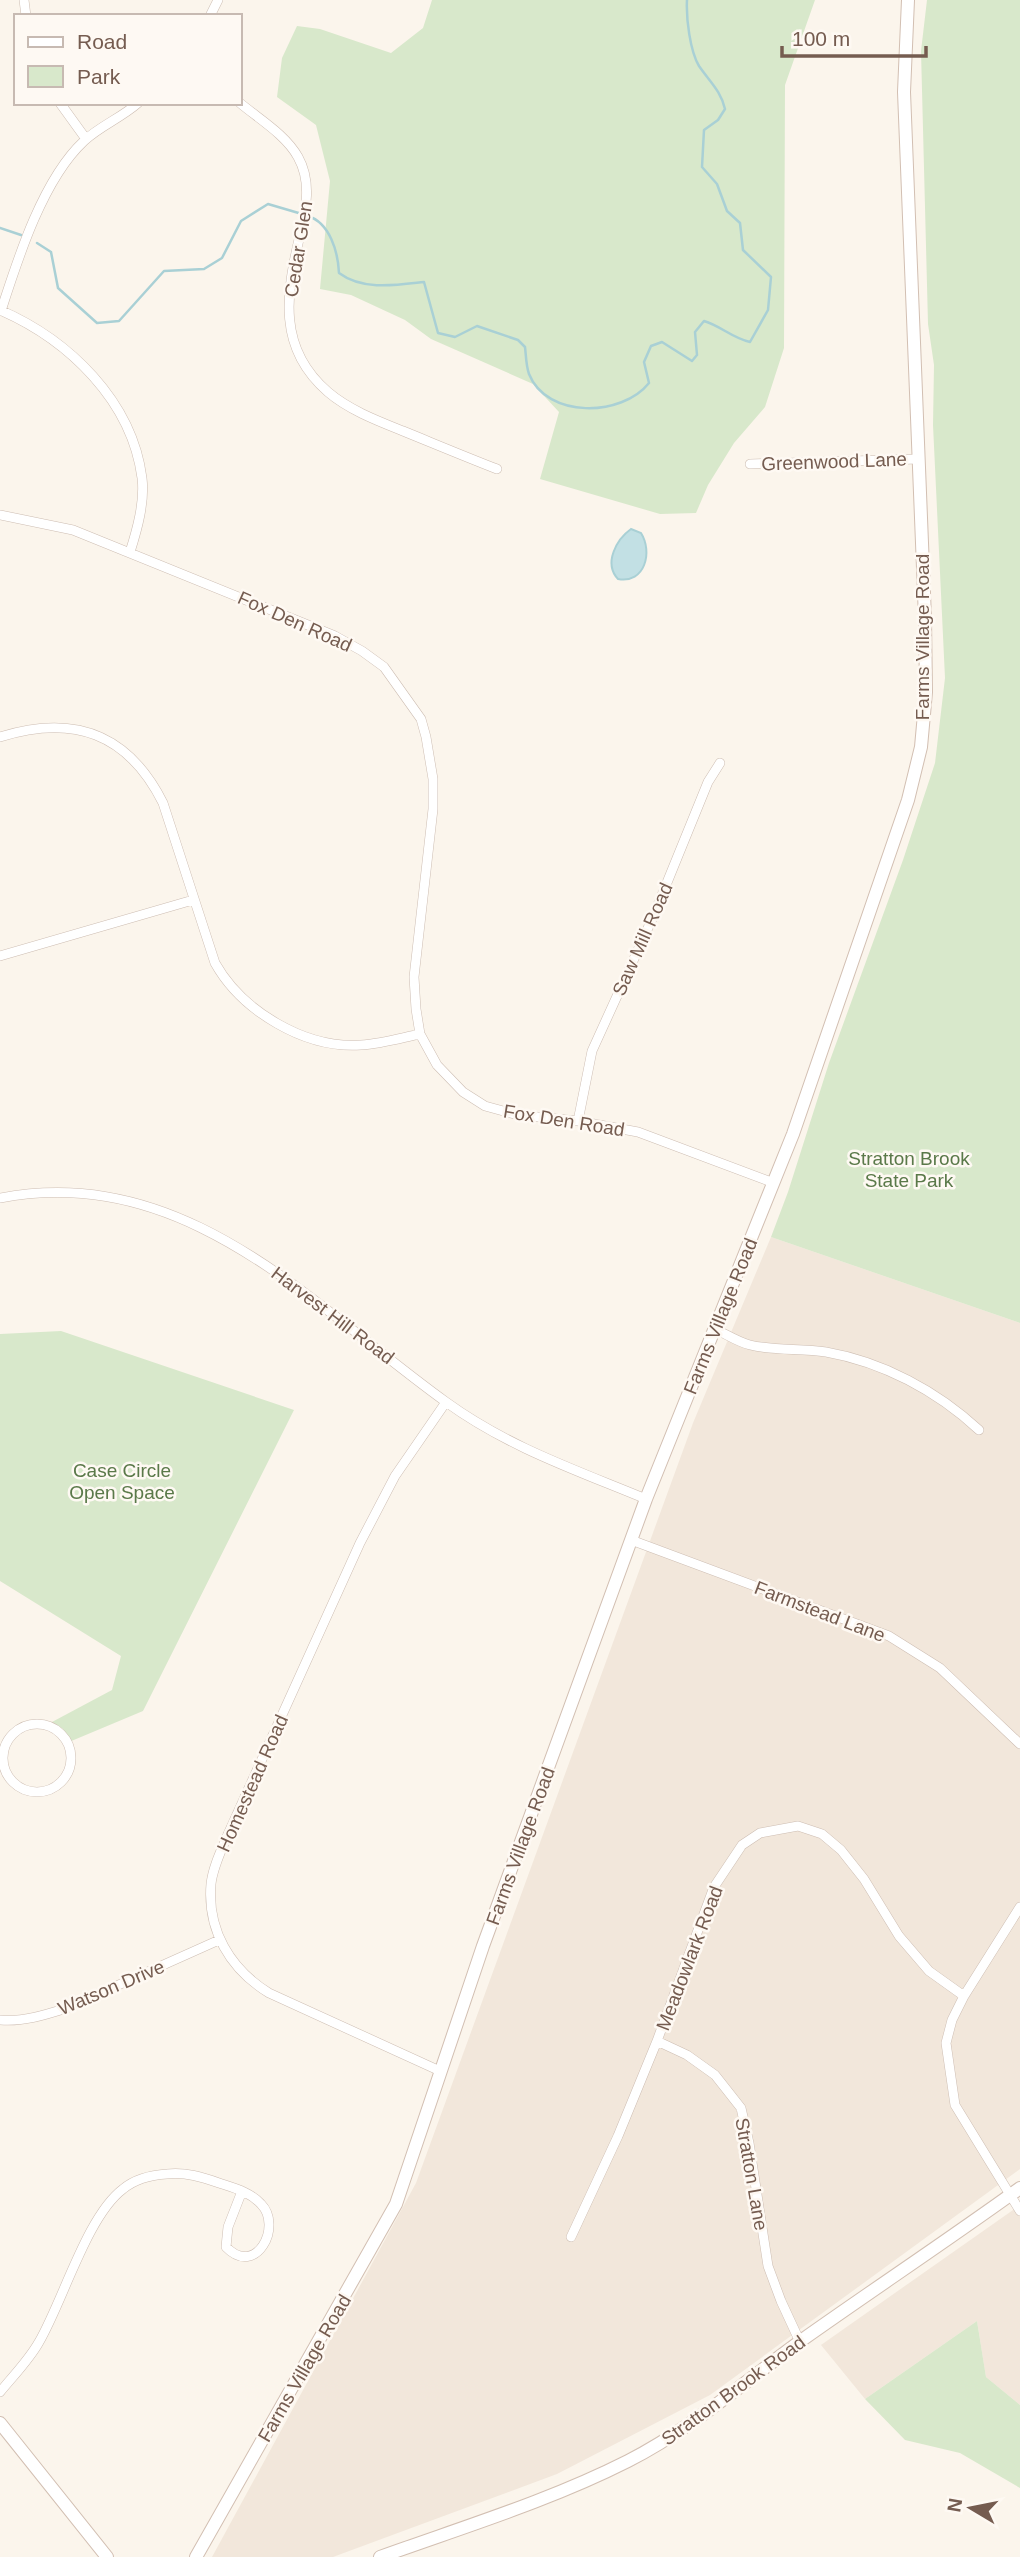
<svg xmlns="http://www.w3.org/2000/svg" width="1020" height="2557" font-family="Arial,sans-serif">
	<rect width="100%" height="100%" fill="#fbf5ec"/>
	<path fill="#f2e7db" d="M771,1237L1020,1323V2169L710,2395L557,2474L333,2557H212L416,2183L693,1423Z
		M1020,2205V2405L986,2377L977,2321L865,2399L821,2345Z"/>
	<path fill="#d8e8cb" d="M432,0H815L785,85L784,348L765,407L734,443L708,485L696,513L660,514L540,479L559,412L533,384L431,339L405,320L351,295L320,289L330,181L316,125L277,97L282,58L297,26L320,29L391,53L423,28Z
		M927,0H1020V1323L771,1237L788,1192L829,1063L903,860L935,763L945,678L933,425L934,365L928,324L921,51Z
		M61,1331L294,1410L143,1711L69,1742L63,1729L52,1722L112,1690L121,1656L0,1581V1334Z
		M977,2321L986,2377L1020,2405V2488L960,2453L905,2440L865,2399Z"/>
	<path fill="#c2e0e4" stroke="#a9d0d5" stroke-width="2" d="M631,529L641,533C653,552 645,584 618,579C603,563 617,539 631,529Z"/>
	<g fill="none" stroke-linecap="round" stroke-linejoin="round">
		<path stroke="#a9d0d5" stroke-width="2.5" d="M308,216C330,223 338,252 339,273C363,291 397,285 424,282L438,333L455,337L477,326L518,340L525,347C526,355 526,366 529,374C547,419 622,417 649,383L644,362L651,346L662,342L692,361L697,355L695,332L704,321C721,326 732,338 750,342L768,310L771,277L743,250L740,223L727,211L717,184L702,167L704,130L718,120L725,109C721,91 710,82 699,66C690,51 686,18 687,0
			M0,228L21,235
			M37,243L51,252L58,288L97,323L119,321L164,271L204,269L222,258L241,221L268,204L302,214"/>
		<g stroke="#cdbdb2" stroke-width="10">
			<path id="street" d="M24,0L26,16
				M210,16L218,0
				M60,103L86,139
				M240,103C259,119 286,135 298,157C312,182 306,209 300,235C286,294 277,348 328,392C349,410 378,421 403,431C435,444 466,457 497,469
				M0,310C69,340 132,401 142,478C145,502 137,530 130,552
				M1,311C18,258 43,179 84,141C100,126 121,118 138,103
				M750,464L918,459
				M0,515L73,530L335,636L362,651L384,667L421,719L426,737L433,779V809L414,977L416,1009L420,1034L437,1065L463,1092L485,1106L518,1115L578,1121L638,1132L774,1183
				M0,737C73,714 128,733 163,803L215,963C242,1011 305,1049 361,1045C381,1044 401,1038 420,1034
				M0,956L193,900
				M578,1121L592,1051L653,917L708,782L720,763
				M0,1198C186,1163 310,1304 446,1402C508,1447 576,1470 646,1499
				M715,1329C726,1334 738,1342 750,1345C775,1351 801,1348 826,1352C883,1362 937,1391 979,1430
				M631,1540L889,1636L940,1668L1020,1744
				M3 1758a34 34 0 1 1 68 0a34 34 0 1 1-68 0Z
				M1020,1907L964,1996L952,2020L946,2043L955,2105L1020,2211
				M0,2020C23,2022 45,2015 67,2008L219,1940
				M657,2041L687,2055L715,2075L741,2108L749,2143L768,2266L781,2301L800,2342
				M440,2071L269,1993C230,1969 207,1930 211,1884C213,1866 222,1849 229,1832L360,1543L395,1476L446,1402
				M571,2237L618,2136L657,2041L714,1887L742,1845L760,1833L798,1826L822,1834L841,1850L864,1879L899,1936L929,1971L964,1996
				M0,2392C13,2376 29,2360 39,2342C63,2301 87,2216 123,2189C135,2179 151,2175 167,2174C186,2172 202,2177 219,2183C234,2188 250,2192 261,2204C283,2226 256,2278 226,2247L228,2227L242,2191"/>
		</g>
		<g stroke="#d2bfb2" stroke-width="14">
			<path id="secondary" d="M0,2423L107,2557
				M196,2557L396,2204L483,1946L646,1499L793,1134L908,800L921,747L926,692L925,618L904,92L908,0
				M380,2557C463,2527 549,2501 628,2461C691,2429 744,2382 802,2340C874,2289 948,2240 1020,2188"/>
		</g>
		<use href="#street" stroke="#fff" stroke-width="9"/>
		<use href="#secondary" stroke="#fff" stroke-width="12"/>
	</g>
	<g text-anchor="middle" stroke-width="5" stroke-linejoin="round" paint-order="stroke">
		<g font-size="19" fill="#755c50" stroke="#fef9f3">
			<text transform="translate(298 249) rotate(-81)" y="7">Cedar Glen</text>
			<text transform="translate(834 461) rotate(-2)" y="7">Greenwood Lane</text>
			<text transform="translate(295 621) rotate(24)" y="7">Fox Den Road</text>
			<text transform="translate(922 637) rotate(-90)" y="7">Farms Village Road</text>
			<text transform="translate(642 939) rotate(-66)" y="7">Saw Mill Road</text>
			<text transform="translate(564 1120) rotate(9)" y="7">Fox Den Road</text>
			<text transform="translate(333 1315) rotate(37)" y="7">Harvest Hill Road</text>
			<text transform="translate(720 1316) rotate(-68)" y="7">Farms Village Road</text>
			<text transform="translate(820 1611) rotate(21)" y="7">Farmstead Lane</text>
			<text transform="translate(252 1783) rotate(-66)" y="7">Homestead Road</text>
			<text transform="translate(520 1846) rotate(-70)" y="7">Farms Village Road</text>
			<text transform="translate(689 1958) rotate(-69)" y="7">Meadowlark Road</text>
			<text transform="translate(111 1987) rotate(-23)" y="7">Watson Drive</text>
			<text transform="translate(752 2174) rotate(80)" y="7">Stratton Lane</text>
			<text transform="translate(304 2368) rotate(-60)" y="7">Farms Village Road</text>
			<text transform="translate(733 2390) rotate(-36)" y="7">Stratton Brook Road</text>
		</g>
		<g font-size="19" fill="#5a7949" stroke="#fef9f3">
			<text x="909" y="1165">Stratton Brook<tspan x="909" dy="22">State Park</tspan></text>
			<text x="122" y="1477">Case Circle<tspan x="122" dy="22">Open Space</tspan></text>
		</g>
	</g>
	<rect x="14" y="14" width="228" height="91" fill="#fef9f3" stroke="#c7bab2" stroke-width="2"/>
	<rect x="28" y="37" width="35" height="10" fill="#ffffff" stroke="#c7bab2" stroke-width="2"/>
	<text x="77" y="49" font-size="21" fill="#755c50">Road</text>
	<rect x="28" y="66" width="35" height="21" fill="#d8e8cb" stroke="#c7bab2" stroke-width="2"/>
	<text x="77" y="84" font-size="21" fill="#755c50">Park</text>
	<g transform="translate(971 2508) rotate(280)" stroke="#fef9f3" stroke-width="5" paint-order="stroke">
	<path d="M0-5L12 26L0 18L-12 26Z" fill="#755c50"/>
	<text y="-10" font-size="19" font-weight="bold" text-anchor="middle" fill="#755c50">N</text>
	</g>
	<path d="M782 46v10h144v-10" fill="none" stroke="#755c50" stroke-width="3.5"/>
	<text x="792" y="46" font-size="21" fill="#755c50" stroke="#fef9f3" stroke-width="5" paint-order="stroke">100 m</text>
</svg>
